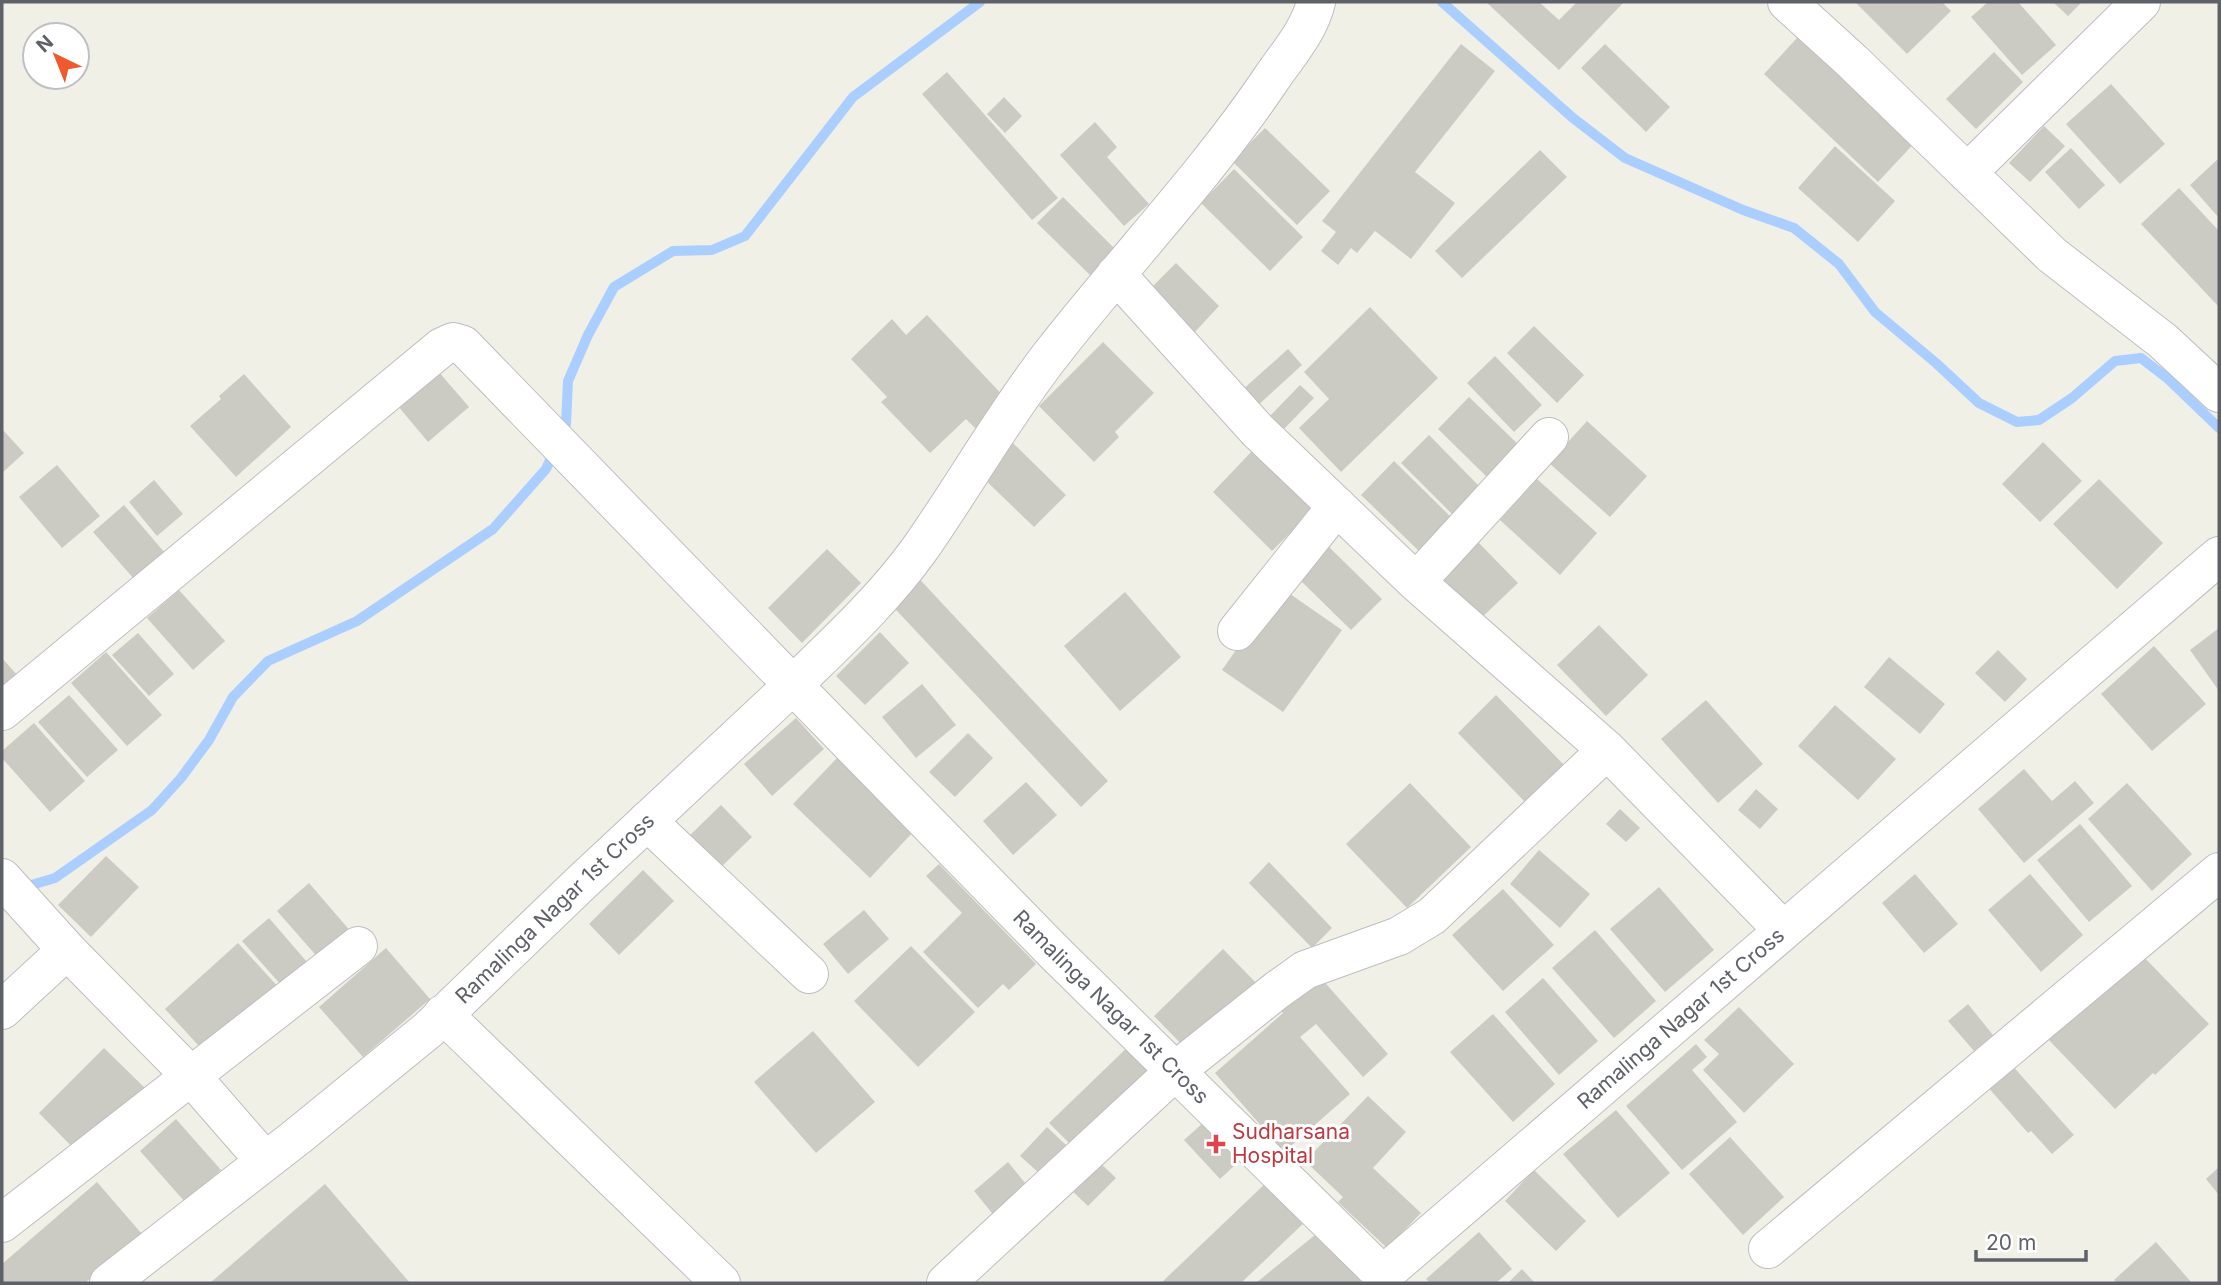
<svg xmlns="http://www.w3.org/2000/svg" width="2221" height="1285" font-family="Inter,sans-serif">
	<rect width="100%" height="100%" fill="#f1f0e7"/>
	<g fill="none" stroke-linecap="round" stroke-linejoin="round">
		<path stroke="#aaceff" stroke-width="10" d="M1442,2L1573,118L1625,158L1743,210L1794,228L1839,264L1875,312L1936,363L1979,403L2017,422L2039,420L2072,398L2115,361L2141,358L2167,378L2219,428
			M21,888L55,878L152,810L181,778L209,740L233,697L268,661L357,621L493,529L546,469L566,424L568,381L588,335L614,287L673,251L712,250L745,236L853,97L980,2"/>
	</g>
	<path fill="#cccbc3" d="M1486,2H1539L1559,20L1577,2H1624L1559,70Z
		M1855,2H1942L1951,11L1907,54Z
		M1988,2H2018L2056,45L2022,75L1971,17Z
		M2053,2H2082L2068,16Z
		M1805,29L1920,137L1878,182L1764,74Z
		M1461,44L1495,71L1415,172L1455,203L1411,259L1375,231L1357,253L1351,248L1338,265L1321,251L1336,232L1322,221Z
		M1605,44L1670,107L1646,132L1581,68Z
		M1994,52L2023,82L1976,129L1946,99Z
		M947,72L1058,198L1032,220L922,94Z
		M2111,84L2165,144L2120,184L2066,124Z
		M1004,97L1022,116L1005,133L987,114Z
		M1095,122L1117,147L1107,157L1149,204L1124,226L1060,155Z
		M2044,126L2065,146L2030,182L2009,163Z
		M1265,128L1330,191L1297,225L1232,161Z
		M1835,146L1895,201L1858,242L1798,188Z
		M2071,148L2105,185L2079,209L2045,172Z
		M1540,150L1567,177L1462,278L1435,251Z
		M2219,158V218L2190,185Z
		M1234,169L1303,237L1270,271L1201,203Z
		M2179,188L2219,231V307L2141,224Z
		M1063,197L1118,252L1092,277L1037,223Z
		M1176,263L1219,306L1194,333L1150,289Z
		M1370,307L1438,378L1341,472L1299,428L1329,399L1304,372Z
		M927,315L1009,402L978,431L966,419L930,453L881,402L887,397L851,359L892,319L906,335Z
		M1534,326L1584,375L1557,403L1507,353Z
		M1103,342L1154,393L1115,432L1119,437L1094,462L1039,406Z
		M1288,349L1302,365L1255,408L1240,392Z
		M1495,356L1542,405L1514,432L1467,383Z
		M438,371L469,407L428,442L398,406Z
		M244,374L291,427L236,477L190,426L221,399L219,396Z
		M1300,385L1314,398L1283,430L1269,417Z
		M1469,397L1521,447L1490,480L1438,429Z
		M1587,421L1647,476L1610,517L1549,463Z
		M2,429L24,453L2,473Z
		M1429,435L1479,486L1452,514L1401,463Z
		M2043,442L2082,481L2040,522L2002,484Z
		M1013,443L1066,495L1034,527L981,476Z
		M1254,449L1314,509L1272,551L1213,492Z
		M1394,461L1454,520L1421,553L1361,495Z
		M57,465L100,516L62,548L19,497Z
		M1537,479L1597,533L1560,575L1500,520Z
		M2099,479L2163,543L2117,589L2053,524Z
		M154,480L183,514L157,536L129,502Z
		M124,505L165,553L134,579L93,532Z
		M1477,541L1518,583L1478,621L1438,579Z
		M1329,547L1382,599L1351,630L1298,578Z
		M827,549L861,583L802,643L768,608Z
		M911,570L1108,781L1081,807L883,596Z
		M1280,587L1342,630L1283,712L1222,670Z
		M179,590L225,641L193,670L147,618Z
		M1125,592L1181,657L1120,711L1064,646Z
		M1599,625L1648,675L1606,716L1557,665Z
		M2219,628V691L2190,650Z
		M880,632L909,663L865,705L836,676Z
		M138,633L174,674L149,696L112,655Z
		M2154,646L2206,704L2152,751L2101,694Z
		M1998,650L2027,679L2005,702L1975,673Z
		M106,652L162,715L127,746L71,683Z
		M1889,657L1945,704L1920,734L1864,687Z
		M2,658L18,676L2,690Z
		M922,684L956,725L916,758L882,717Z
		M69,695L118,750L87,777L38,722Z
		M1496,695L1566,767L1527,804L1458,733Z
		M1706,700L1763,764L1718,803L1661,739Z
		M1835,705L1896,759L1858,800L1798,746Z
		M796,718L824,749L772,796L744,764Z
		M34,723L85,781L50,812L2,758V751Z
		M968,733L993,758L955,797L929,772Z
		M837,758L914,831L870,878L793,804Z
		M2024,769L2052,801L2075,781L2094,803L2024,863L1978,809Z
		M1026,782L1057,815L1013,855L983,821Z
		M1410,783L1471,847L1407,908L1346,844Z
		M2127,783L2192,854L2152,891L2088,819Z
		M1756,789L1778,809L1760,829L1738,810Z
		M721,805L752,837L715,873L684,841Z
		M1620,809L1640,828L1626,842L1606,824Z
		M2080,824L2132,886L2089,922L2037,860Z
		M1539,850L1590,894L1560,928L1510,884Z
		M106,856L139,887L91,937L58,905Z
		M1269,862L1332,928L1312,948L1249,883Z
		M939,864L1036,964L1009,990L1003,984L978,1008L923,952L962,913L926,876Z
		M643,870L674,901L619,955L589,924Z
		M1915,874L1958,924L1924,953L1882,903Z
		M2030,874L2083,935L2041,972L1988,910Z
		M309,883L352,933L321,961L277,911Z
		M1659,887L1714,950L1665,992L1610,929Z
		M1503,889L1554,945L1503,991L1452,935Z
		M864,910L889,939L848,974L823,944Z
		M269,918L307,962L281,985L242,941Z
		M1595,930L1656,1001L1614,1038L1552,968Z
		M238,943L281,990L209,1057L165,1009Z
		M911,946L975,1012L918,1067L854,1001Z
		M386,948L430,999L363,1057L319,1007Z
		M1223,949L1261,988L1192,1055L1154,1016Z
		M2138,951L2209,1024L2155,1075L2153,1073L2115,1109L2047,1038Z
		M1313,969L1388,1054L1363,1077L1316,1024L1300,1037L1350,1094L1284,1152L1215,1073L1283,1013L1274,1003Z
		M1543,978L1598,1041L1559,1075L1505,1012Z
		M1968,1004L1993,1035L1974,1051L1948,1021Z
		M1739,1007L1794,1064L1744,1113L1703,1070L1719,1054L1704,1040Z
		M1493,1014L1555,1084L1513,1122L1450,1052Z
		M813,1031L875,1102L816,1153L754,1082Z
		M1135,1040L1165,1071L1080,1154L1049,1123Z
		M1696,1044L1707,1057L1692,1070L1737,1122L1682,1170L1626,1106Z
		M104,1048L148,1091L82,1157L39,1113Z
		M2011,1064L2074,1135L2052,1154L2031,1131L2028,1133L1986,1085Z
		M1368,1096L1406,1132L1373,1168L1421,1213L1387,1248L1338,1202L1343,1197L1305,1161Z
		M1616,1110L1670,1173L1618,1218L1563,1154Z
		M1214,1113L1249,1152L1220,1179L1184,1140Z
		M176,1119L221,1170L185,1202L140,1151Z
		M1047,1127L1066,1145L1039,1173L1020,1156Z
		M1730,1137L1784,1197L1743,1235L1689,1174Z
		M1095,1158L1116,1178L1088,1206L1067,1186Z
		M1008,1162L1030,1189L996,1218L974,1191Z
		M2219,1167V1195L2206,1179Z
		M1534,1170L1586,1221L1556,1251L1505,1201Z
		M1269,1180L1307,1220L1241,1283H1161Z
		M97,1182L142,1234L85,1283H2V1264Z
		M325,1184L410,1283H210Z
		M1326,1226L1368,1275L1358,1283H1256Z
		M1479,1232L1512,1269L1496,1283H1430L1426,1279Z
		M2156,1242L2192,1283H2117L2114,1280Z
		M1522,1269L1535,1283H1508Z"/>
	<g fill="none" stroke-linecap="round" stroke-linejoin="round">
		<g stroke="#bcbec3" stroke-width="40">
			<path id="minor" d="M1787,2L1853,62L2052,255L2163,341L2219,393
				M1967,173L2141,2
				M1116,274L1258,431L1416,582L1607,750L1783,930
				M1416,582L1549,437
				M1237,631L1337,506
				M2,711L442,347L453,342L463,345L793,685C837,642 883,600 919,550C964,486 1002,418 1050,356C1122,263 1205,177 1271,79C1288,54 1309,31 1316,2
				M647,821L809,974
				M2,878L67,950L191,1076L265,1161
				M2,1010L67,950
				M443,1014L721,1283
				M2,1223L358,946
				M1768,1249L2219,872
				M946,1283L1174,1072L1277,990L1305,970L1399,936L1432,916L1607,750"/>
		</g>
		<g stroke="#bcbec3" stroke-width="40">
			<g id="tertiary">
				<path id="s1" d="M109,1283L298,1136L429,1029L582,882L793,685L1055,953L1383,1275L2219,556"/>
			</g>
		</g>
		<use href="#minor" stroke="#fff" stroke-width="38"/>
		<use href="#tertiary" stroke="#fff" stroke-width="38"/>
	</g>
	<path fill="#e0444e" stroke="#fff" stroke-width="2.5" d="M1212.5 1133.5h7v7h7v7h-7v7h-7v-7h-7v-7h7z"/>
	<g text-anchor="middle" stroke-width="6" stroke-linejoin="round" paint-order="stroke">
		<g font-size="21" fill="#5e6168" stroke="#fff">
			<text dy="7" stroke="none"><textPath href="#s1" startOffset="583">Ramalinga Nagar 1st Cross</textPath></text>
			<text dy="7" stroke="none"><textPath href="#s1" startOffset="1362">Ramalinga Nagar 1st Cross</textPath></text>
			<text dy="7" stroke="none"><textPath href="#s1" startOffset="2137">Ramalinga Nagar 1st Cross</textPath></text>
		</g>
		<g font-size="21" fill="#be3a42" stroke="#fff" text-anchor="start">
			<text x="1232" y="1139">Sudharsana<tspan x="1232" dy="24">Hospital</tspan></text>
		</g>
	</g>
	<rect width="2221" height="1285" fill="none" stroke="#5e6168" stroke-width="7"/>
	<g transform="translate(56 56) rotate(317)"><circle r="33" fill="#ffffff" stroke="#bfc0c3" stroke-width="2"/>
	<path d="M0-5L12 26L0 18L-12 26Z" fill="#f0592e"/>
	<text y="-10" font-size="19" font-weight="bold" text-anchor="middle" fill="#5e6168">N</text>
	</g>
	<path d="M1976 1250v10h110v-10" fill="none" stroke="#5e6168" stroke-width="3.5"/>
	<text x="1986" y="1250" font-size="21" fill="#5e6168" stroke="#ffffff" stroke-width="5" paint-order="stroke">20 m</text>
</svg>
